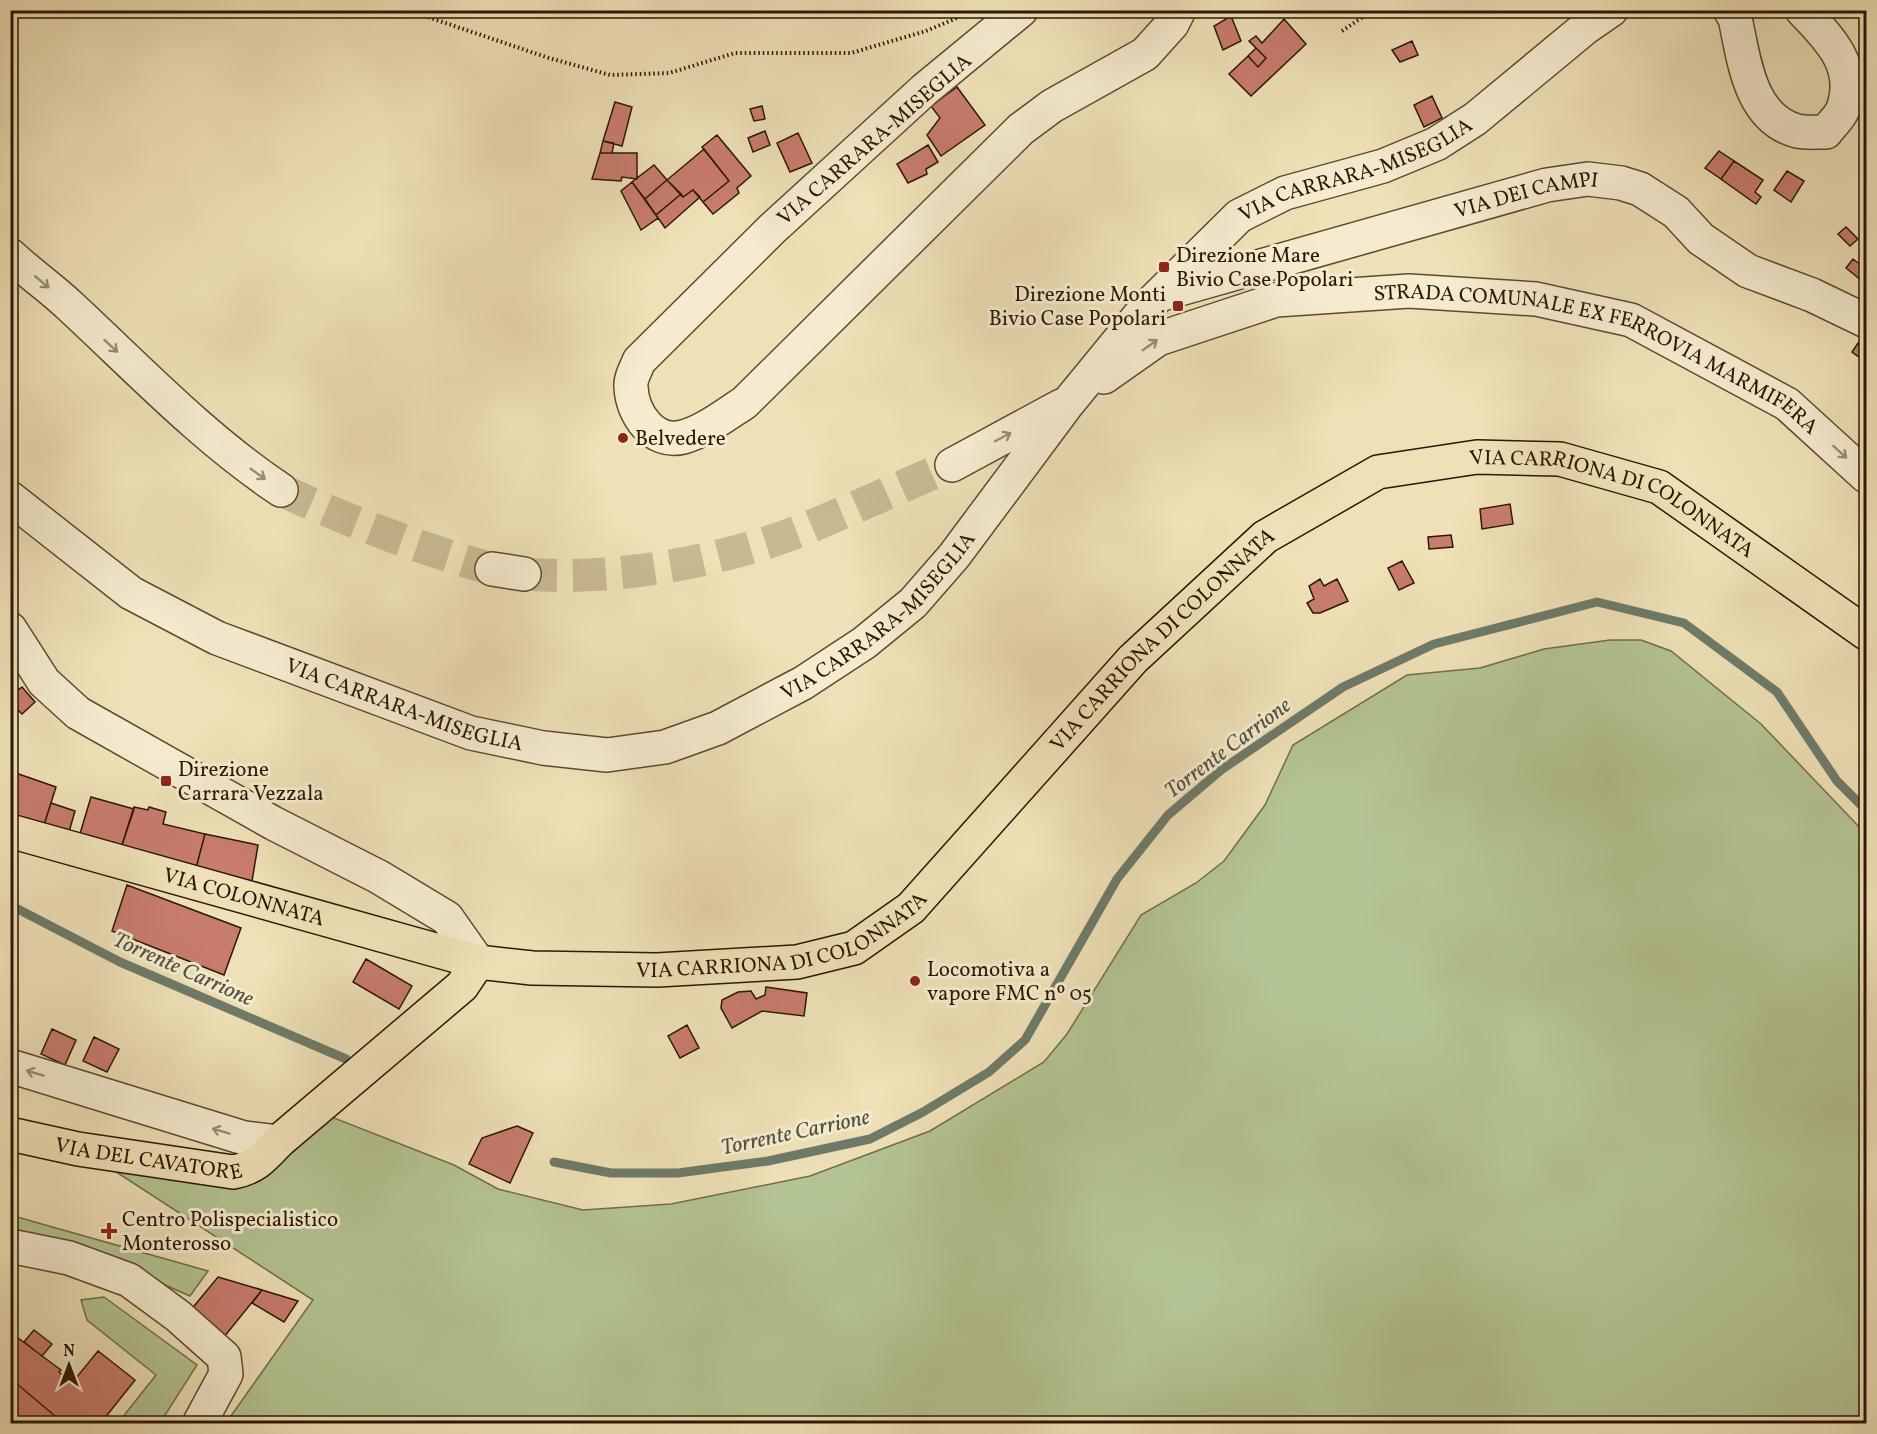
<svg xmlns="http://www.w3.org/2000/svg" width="1877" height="1434" font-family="Vollkorn,serif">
	<rect width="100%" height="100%" fill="#efe1b7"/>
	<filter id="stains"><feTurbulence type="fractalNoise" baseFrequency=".00333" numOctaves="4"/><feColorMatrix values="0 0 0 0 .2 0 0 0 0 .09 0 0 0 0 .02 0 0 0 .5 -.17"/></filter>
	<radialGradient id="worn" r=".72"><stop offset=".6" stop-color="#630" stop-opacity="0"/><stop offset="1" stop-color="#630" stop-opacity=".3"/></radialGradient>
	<path fill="#b4c493" stroke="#706e4a" stroke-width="1.5" d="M1610,640H1641L1671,651L1761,724L1866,834V1423H226L313,1300L101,1162L187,1179L324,1114L454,1165L498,1189L583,1210L671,1204L810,1176L930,1131L1044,1062L1067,1034L1141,915L1196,883L1224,861L1265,805L1293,745L1407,675L1480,668L1544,649Z
		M10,1215L208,1271L190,1296L147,1277L11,1237Z
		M104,1297L197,1365L160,1423H118L156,1375L87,1320L81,1300Z"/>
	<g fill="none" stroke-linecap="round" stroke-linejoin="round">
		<path stroke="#6e7b69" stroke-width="9" d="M10,905L120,962L346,1059
			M554,1162L611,1173H678L768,1161L870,1139L923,1112L989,1072L1025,1040L1117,879L1168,815L1221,770L1343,687L1434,644L1597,602L1684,623L1777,692L1837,781L1866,810"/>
	</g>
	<path fill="#c87c6e" stroke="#2b1702" stroke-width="1.5" d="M1231,16L1241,41L1223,50L1214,26Z
		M1284,19L1306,44L1251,96L1229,74L1248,56L1258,67L1266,58L1249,41L1256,36L1262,43Z
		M1412,41L1418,55L1400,62L1392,50Z
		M1256,48L1266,58L1258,67L1248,56Z
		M957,87L985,125L941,156L927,135L940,118L931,106Z
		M1432,96L1442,118L1424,127L1414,105Z
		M615,102L632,107L622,146L603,141Z
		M762,106L765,119L754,121L750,109Z
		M765,131L770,145L753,152L748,138Z
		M798,133L812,163L790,172L777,143Z
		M717,135L751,176L737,188L739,193L713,214L703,202L729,181L702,147Z
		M603,141L614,143L612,153H600Z
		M928,145L938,162L926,169L927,174L908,183L897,164Z
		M704,149L729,181L703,202L693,190L683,197L667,180Z
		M1719,151L1734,161L1721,179L1705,168Z
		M600,153H637V179L622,177L621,181L592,179Z
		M1734,161L1763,180L1755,192L1761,197L1756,204L1721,179Z
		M654,165L667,180L645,199L632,182Z
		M1787,171L1804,181L1791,202L1774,190Z
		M667,180L681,194L656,215L645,199Z
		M632,182L658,218L641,230L621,191Z
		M693,190L700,197L665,228L656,215L681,194L683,197Z
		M1846,227L1858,239L1850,246L1838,234Z
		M1853,259L1866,269L1862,281L1846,268Z
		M1858,343L1866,349V362L1852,352Z
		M1510,504L1513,524L1482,529L1480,509Z
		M1451,535L1453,547L1429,549L1428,537Z
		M1402,561L1414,583L1399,590L1388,568Z
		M1320,579L1324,586L1337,579L1348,601L1320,613H1313L1307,603L1314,599L1309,586Z
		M22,687L35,702L22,714L10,702V696Z
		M10,771L56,787L44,825L10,815Z
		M91,797L134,809L121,848L79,837Z
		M51,803L75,811L69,832L44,825Z
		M134,807L148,810L149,807L166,812L163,824L205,834L196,868L121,848Z
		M205,834L258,845L252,881L196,868Z
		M127,885L241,928L224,975L112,931Z
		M366,959L412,986L399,1009L353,982Z
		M766,987L807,993L804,1016L762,1011L732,1028L721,1008L722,1000L738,992L751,991L756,999L765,995Z
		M687,1025L699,1048L680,1058L668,1036Z
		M52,1029L76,1040L65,1065L41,1054Z
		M94,1037L119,1049L107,1072L83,1061Z
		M517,1126L533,1133L510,1183L469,1164L482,1138Z
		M218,1277L262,1290L224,1337L190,1311Z
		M262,1290L298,1301L284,1322L252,1303Z
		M34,1330L52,1344L42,1356L24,1342Z
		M10,1332L61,1370L59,1372L72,1383L98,1351L135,1380L100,1424L61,1421L10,1378Z
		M10,1378L61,1421L64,1420L69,1424H10Z"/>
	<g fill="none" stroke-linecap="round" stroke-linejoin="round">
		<path stroke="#c8b993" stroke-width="33" stroke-dasharray="33 16" stroke-linecap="butt" d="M281,490C350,522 419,548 492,569
			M524,574C612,581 715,563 797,532C849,511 900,487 952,465"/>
		<g stroke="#5c4a2f" stroke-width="36">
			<g id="minor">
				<path d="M1021,10L924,90L772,229L639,361C636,369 630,379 631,387C632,413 653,445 683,437C705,431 725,415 744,403L1021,129L1052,106L1145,54L1172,24L1179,10"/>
				<path d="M1730,10L1735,18C1744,59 1749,118 1797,131C1806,133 1817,132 1826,132C1831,125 1842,115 1844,106C1857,65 1828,37 1802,10"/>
				<path d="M10,255C29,273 51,288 70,306C138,369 203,438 281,490"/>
				<path id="s1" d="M1162,294L1547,185L1588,179L1621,183L1640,189L1676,212L1701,239L1748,271L1812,295L1866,321"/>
				<path id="s2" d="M1104,377L1158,339L1276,300L1409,291L1536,299L1631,320L1787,404L1866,476"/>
				<path d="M952,465L1061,406"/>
				<path id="s3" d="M10,498L131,593L217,638L471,733L543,748L607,755L665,747L718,728L803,683L864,643L913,603L954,556L1068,403L1145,309L1239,216L1285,193L1383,166L1436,144L1475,119L1585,28L1611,10"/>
				<path d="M492,569L524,574"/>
				<path d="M10,629L44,682L78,713L273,823L379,877L447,918L478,962"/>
				<path d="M10,1066L244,1138L278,1142"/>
				<path d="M10,1246L69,1258L129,1280L178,1316L224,1357L226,1374L199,1424"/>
			</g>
		</g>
		<g stroke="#2b1702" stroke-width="36">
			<g id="major">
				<path id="s4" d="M10,831L478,962L532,968L657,970L797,962L854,948L911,908L1133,659L1265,537L1378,472L1477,457L1560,459L1659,487L1866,633"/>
				<path id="s5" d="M10,1134L78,1149L233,1172C255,1168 264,1157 278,1142L462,986L478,962"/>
			</g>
		</g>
		<path stroke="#2b1702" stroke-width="4" stroke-dasharray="1.5 3" stroke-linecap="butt" d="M407,10L549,58L610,75L669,73L735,53H851L926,31L957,18
			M1342,31L1373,10"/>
		<use href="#minor" stroke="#f5ecd0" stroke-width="33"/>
		<use href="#major" stroke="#efe1b7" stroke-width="33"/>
	</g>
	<defs><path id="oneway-shaft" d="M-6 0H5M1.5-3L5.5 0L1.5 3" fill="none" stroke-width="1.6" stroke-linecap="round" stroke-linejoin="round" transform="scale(1.5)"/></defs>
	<g stroke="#9a8c73">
		<use href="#oneway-shaft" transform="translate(42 282) rotate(40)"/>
		<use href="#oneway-shaft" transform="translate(1150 345) rotate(-35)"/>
		<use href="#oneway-shaft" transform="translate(111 346) rotate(43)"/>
		<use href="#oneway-shaft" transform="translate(1003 437) rotate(-28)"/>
		<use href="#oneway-shaft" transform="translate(1840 452) rotate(42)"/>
		<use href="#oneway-shaft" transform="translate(258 474) rotate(35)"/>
		<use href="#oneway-shaft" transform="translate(35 1073) rotate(-163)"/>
		<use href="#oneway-shaft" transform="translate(221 1131) rotate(-163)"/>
	</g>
	<g fill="#8f2418" stroke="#f5ecd0" stroke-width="2">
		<rect x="1158" y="261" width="12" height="12" rx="3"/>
		<rect x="1172" y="300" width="12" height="12" rx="3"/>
		<circle cx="623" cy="438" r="6"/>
		<rect x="160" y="775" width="12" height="12" rx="3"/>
		<circle cx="915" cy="981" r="6"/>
		<path d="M106 1222h6v6h6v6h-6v6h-6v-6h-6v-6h6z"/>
	</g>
	<g text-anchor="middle" stroke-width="6" stroke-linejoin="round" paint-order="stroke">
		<g font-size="21" fill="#2b1702" stroke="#f5ecd0">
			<text transform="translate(874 139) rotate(-41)" y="7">VIA CARRARA-MISEGLIA</text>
			<text dy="7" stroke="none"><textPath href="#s3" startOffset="1640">VIA CARRARA-MISEGLIA</textPath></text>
			<text dy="7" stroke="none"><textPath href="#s1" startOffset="378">VIA DEI CAMPI</textPath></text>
			<text dy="7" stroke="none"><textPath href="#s2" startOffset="526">STRADA COMUNALE EX FERROVIA MARMIFERA</textPath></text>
			<text dy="7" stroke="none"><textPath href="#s4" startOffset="1824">VIA CARRIONA DI COLONNATA</textPath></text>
			<text dy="7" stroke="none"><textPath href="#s3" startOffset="972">VIA CARRARA-MISEGLIA</textPath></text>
			<text dy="7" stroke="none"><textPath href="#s4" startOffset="1302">VIA CARRIONA DI COLONNATA</textPath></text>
			<text dy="7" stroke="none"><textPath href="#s3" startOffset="450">VIA CARRARA-MISEGLIA</textPath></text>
			<text dy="7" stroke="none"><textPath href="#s4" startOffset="243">VIA COLONNATA</textPath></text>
			<text dy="7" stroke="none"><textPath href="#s4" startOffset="798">VIA CARRIONA DI COLONNATA</textPath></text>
			<text dy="7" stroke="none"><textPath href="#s5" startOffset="141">VIA DEL CAVATORE</textPath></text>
		</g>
		<g font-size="21" fill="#2b1702" stroke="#f5ecd0" text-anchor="start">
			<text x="1176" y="262">Direzione Mare<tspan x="1176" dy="24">Bivio Case Popolari</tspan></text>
			<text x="1166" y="301" text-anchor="end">Direzione Monti<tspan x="1166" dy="24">Bivio Case Popolari</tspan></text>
			<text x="635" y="445">Belvedere</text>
			<text x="178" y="776">Direzione<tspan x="178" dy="24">Carrara Vezzala</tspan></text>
			<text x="927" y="976">Locomotiva a<tspan x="927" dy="24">vapore FMC nº 05</tspan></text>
			<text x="122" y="1226">Centro Polispecialistico<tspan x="122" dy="24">Monterosso</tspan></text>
		</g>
		<g font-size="22" font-style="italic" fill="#52513e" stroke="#f5ecd0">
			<text transform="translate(1227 747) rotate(-37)" y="8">Torrente Carrione</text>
			<text transform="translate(184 968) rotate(24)" y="8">Torrente Carrione</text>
			<text transform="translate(795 1131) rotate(-12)" y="8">Torrente Carrione</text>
		</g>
	</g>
	<rect width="1877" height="1434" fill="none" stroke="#efe1b7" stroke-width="36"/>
	<rect x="12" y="12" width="1853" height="1410" fill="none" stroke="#2b1702" stroke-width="3"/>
	<rect x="18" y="18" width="1841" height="1398" fill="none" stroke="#2b1702" stroke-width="1.5"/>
	<g transform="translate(69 1365)" stroke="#f5ecd0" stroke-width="4.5" paint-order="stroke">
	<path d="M0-4.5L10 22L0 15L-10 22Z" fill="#2b1702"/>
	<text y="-9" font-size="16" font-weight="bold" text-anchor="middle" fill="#2b1702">N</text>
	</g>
	<rect width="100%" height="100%" filter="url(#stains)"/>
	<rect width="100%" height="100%" fill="url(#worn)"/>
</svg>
